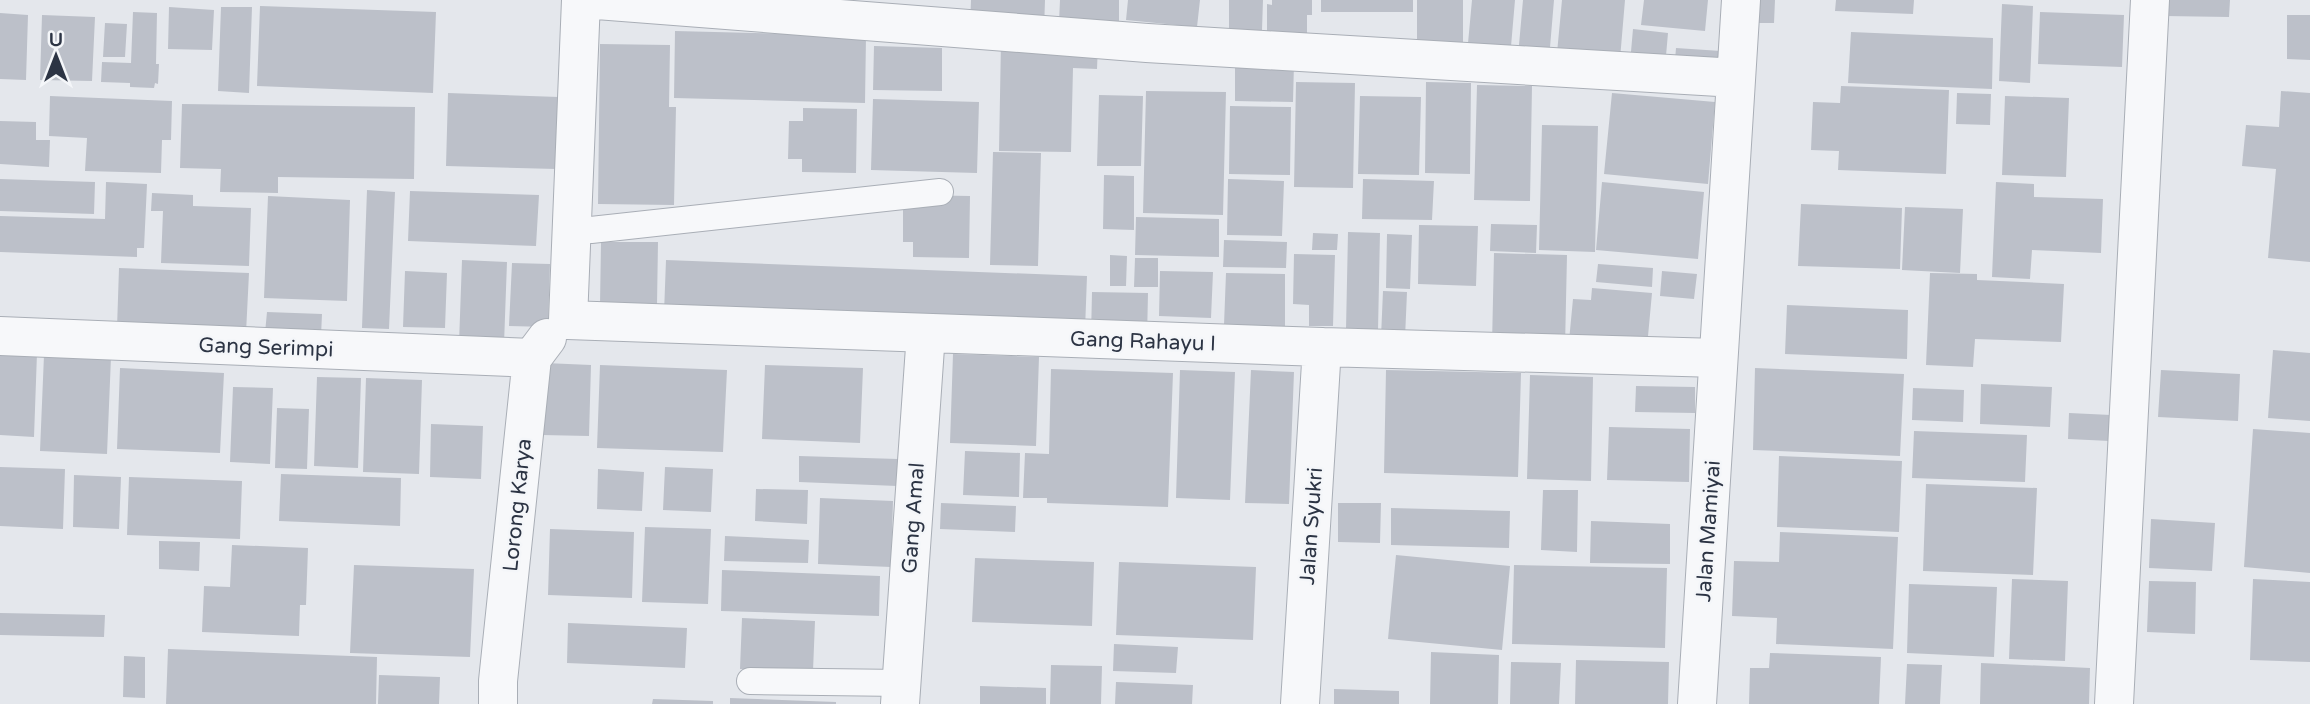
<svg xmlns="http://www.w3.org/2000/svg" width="2310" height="704" font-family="'Varela Round',sans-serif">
	<rect width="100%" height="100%" fill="#e4e7ec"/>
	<path fill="#bcc0c9" d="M971,0H1045L1044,30L970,28Z
		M1060,0H1119V23L1059,22Z
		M1128,0H1200L1197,27L1126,20Z
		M1229,0H1263L1262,30H1229Z
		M1272,0H1312V15H1307V34L1267,33V4L1272,5Z
		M1321,0H1413V12H1321Z
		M1417,0H1463V52L1417,51Z
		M1472,0H1515L1510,58L1467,54Z
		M1523,0H1554L1549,59L1518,56Z
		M1562,0H1625L1620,59L1557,53Z
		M1644,0H1708L1705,31L1641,25Z
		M1755,0H1775L1774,23H1755Z
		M1836,0H1914L1913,14L1835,11Z
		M2165,0H2230L2229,17L2165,16Z
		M2002,4L2033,6L2030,83L1999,81Z
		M260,6L436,12L433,93L257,86Z
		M169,7L214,10L212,50L168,49Z
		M221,7H252L249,93L218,91Z
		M133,12L157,13L156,64H159L158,84L155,83L154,88L130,87V83L101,82L102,62L131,63Z
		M2040,12L2124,15L2122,67L2038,64Z
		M0,13L28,15L26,80L0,79Z
		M42,15L95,17L92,81L40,80Z
		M2287,15H2310V60L2287,59Z
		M105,23L127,24L125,57H103Z
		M1633,29L1668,33L1665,67L1630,63Z
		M675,31L866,36L865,103L674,98Z
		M1851,32L1993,38L1992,89L1848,83Z
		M1001,41L1098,44L1097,69L1073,68L1071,152L999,151Z
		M600,44L670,45L669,107H676L674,205L598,204Z
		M874,46L942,48V91L873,90Z
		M1676,48L1721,51L1718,77L1674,72Z
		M1235,62L1294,63L1293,102L1235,101Z
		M1296,82L1355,83L1353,188L1294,187Z
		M1426,82L1471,83L1470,174L1425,173Z
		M1477,85L1532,86L1530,201L1474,200Z
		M1841,86L1949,90L1946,174L1838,170L1839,151L1811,150L1813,102L1840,103Z
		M1146,91L1226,92L1223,215L1143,213Z
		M2281,91L2310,93V262L2268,258L2276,169L2242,166L2246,125L2279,127Z
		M448,93L559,97L556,169L446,166Z
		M1612,93L1715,102L1708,184L1604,174Z
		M1957,93L1991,94L1990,125L1956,124Z
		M1099,95L1143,96L1141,166H1097Z
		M50,96L172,101L171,140H162L161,173L85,171L87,138L49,136Z
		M1360,96L1421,97L1419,175L1358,174Z
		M2005,96L2069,98L2066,177L2002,175Z
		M873,99L979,102L977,173L871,170Z
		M182,104L415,107L414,179L278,177V193L220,192L221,169L180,168Z
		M1230,106L1291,107L1290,175L1229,174Z
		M803,108L857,109L856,173L802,172V159H788L789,121H803Z
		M0,121L36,122V140H50L49,167L0,164Z
		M1542,125L1598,126L1595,252L1539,250Z
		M993,152L1041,153L1038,266L990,265Z
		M1104,175L1134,176V230L1103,229Z
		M0,179L95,182L94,214L0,211Z
		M1228,179L1284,181L1282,236L1227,235Z
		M1363,179L1434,181L1432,220L1362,219Z
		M106,182L147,184L144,248H137V257L0,252V216L105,219Z
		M1602,182L1704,192L1698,259L1596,250Z
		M1996,182L2034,184V197L2103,199L2101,253L2032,250L2030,279L1992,277Z
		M367,190L395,192L389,329L362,328Z
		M410,191L539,195L536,246L408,241Z
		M152,193L193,195V206L251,208L249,266L161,263L163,211H151Z
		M914,195L970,196L969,258L913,257V242H903V203Z
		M268,196L350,200L347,301L264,298Z
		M1801,204L1902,208L1900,269L1798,266Z
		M1905,207L1963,209L1960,273L1902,270Z
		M1136,217L1219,219V257L1135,255Z
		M1491,224L1537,225L1536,253L1490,251Z
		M1419,225L1478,226L1476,286L1418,284Z
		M1348,232L1380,233L1378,331L1346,330Z
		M1313,233L1338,234L1337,250H1312Z
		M1387,234L1412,235L1410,289L1386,288Z
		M1224,240L1287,242L1286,268L1223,267Z
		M601,242H658L657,305H600Z
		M1494,253L1567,255L1565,347L1492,345Z
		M1294,254L1335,255L1333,326H1309V305L1293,304Z
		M1110,255L1127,256L1126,286H1110Z
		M1135,258H1158V287H1134Z
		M462,260L507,262L504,344L459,343Z
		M666,260L1087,276L1085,330L664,313Z
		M512,263L550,264L548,327L509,326Z
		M1598,264L1653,268L1652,287L1596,282Z
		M119,268L249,273L246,333L117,328Z
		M405,271L447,273L445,328L403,327Z
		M1160,271L1213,272L1211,318L1159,316Z
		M1662,271L1697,274L1694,299L1660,296Z
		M1226,273L1285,274V326L1224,325Z
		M1930,273L1977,274V280L2064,284L2061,342L1975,339L1973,367L1926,365Z
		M1592,288L1652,293L1647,347L1569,341L1573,299L1591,300Z
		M1383,291L1407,292L1405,338L1381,337Z
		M1092,292L1148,293L1147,338L1091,336Z
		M1787,305L1908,310L1907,359L1785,354Z
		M267,312L322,314L321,336L265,333Z
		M2273,350L2310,353V421L2268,418Z
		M0,352L37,353L34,437L0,435Z
		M953,354L1039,357L1036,446L950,443Z
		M44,355L111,357L107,454L40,451Z
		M545,363L591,365L589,436L542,435Z
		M600,365L727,370L723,452L597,448Z
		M765,365L863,368L860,443L762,439Z
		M120,368L224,373L220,453L117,449Z
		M1755,368L1904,374L1900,456L1753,450Z
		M1051,369L1173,373L1168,507L1047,503V498H1023L1025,453L1049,454Z
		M1180,370L1235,372L1230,500L1176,498Z
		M1251,370L1294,372L1289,504L1245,503Z
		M1386,370L1521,373L1518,477L1384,473Z
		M2161,370L2240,374L2238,421L2158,417Z
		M1530,375L1593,377L1591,481L1527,479Z
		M317,377L361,378L358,468L314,466Z
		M366,378L422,380L419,474L363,472Z
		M1981,384L2052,387L2050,427L1980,424Z
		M1636,386L1695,387V413L1635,412Z
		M233,387L273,388L270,464L230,462Z
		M1913,388L1964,390L1963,422L1912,420Z
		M277,408L309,409L307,469L275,468Z
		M2069,413L2111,415L2110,441L2068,439Z
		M431,424L483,426L481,479L430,477Z
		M1609,427L1690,429L1689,482L1607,480Z
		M2253,429L2310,433V573L2244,567Z
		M1914,431L2027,435L2025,482L1912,478Z
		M965,451L1020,453L1019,497L963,495Z
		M799,456L898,459L897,486L799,482Z
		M1779,456L1902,461L1899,532L1777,527Z
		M0,467L65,469L63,529L0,526Z
		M665,467L713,469L711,512L663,510Z
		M598,469L644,472L642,511L597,509Z
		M281,474L401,478L400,526L279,521Z
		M74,475L121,477L119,529L73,527Z
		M129,477L242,481L240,539L127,535Z
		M1926,484L2037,488L2033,575L1923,571Z
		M756,489L808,490L807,524L755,521Z
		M1543,490H1578L1577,552L1541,550Z
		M820,498L893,501L891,567L818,564Z
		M941,503L1016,506L1015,532L940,529Z
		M1338,503H1381L1380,543L1338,542Z
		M1391,508L1510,511L1509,548L1391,545Z
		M2151,519L2215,523L2212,571L2149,568Z
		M1591,521L1670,524V564L1590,563Z
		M645,527L711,529L708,604L642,602Z
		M550,529L634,532L632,598L548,595Z
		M1780,532L1898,537L1893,649L1776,644L1777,618L1732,616L1734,561L1779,562Z
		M725,536L809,540L808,563L724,561Z
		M159,541L200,542L199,571L159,569Z
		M232,545L308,548L306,605H300L299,636L202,632L204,586L230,587Z
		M1396,555L1510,566L1502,650L1388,639Z
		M975,558L1094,562L1092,626L972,622Z
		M1119,562L1256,567L1253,640L1116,635Z
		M354,565L474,569L470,657L350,653Z
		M1514,565L1667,568L1665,648L1512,644Z
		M722,570L880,576L879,616L721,611Z
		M2012,579L2068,581L2065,661L2009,659Z
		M2253,579L2310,582V662L2250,660Z
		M2149,581L2196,582L2195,634L2147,632Z
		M1909,584L1997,587L1994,657L1907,653Z
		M0,613L105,615L104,637L0,635Z
		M742,618L815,621L813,671L740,669Z
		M568,623L687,628L685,668L567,663Z
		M1114,644L1178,647L1176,673L1113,671Z
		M168,649L377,657L376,704H166Z
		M1431,652L1499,655L1498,704H1430Z
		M1770,653L1881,657L1879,704H1749L1750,668H1769Z
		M124,656L145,657V698L123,697Z
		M1576,660L1669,662L1668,704H1575Z
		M1511,662L1561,663L1559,704H1510Z
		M1981,663L2090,668L2089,704H1980Z
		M1907,664L1942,665L1940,704H1905Z
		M1051,665L1102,666L1101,704H1050Z
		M379,675L440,677L439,704H378Z
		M1116,682L1193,685L1192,704H1115Z
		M980,686L1046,688V704H980Z
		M1334,689L1399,691V704H1334Z
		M730,698L836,702V704H730Z
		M653,699L713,701V704H652Z"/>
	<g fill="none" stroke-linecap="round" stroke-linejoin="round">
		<g stroke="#a9aeb6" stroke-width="28">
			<path id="service" d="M570,229L591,230L940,192
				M750,681L902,683"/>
		</g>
		<g stroke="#a9aeb6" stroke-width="40">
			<path id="minor" d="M597,0L1147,43L1736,78
				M568,320L1322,347L1718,358
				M568,320L581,0
				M0,336L532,358
				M498,704V681L532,358L547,338
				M900,704L926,333
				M1300,704L1322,347
				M1697,704L1741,0
				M2114,704L2150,0"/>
		</g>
		<use href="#service" stroke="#f7f8fa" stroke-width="26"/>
		<use href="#minor" stroke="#f7f8fa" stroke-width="38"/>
	</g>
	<g text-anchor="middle" stroke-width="5" stroke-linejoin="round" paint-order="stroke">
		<g font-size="21" fill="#2c3444" stroke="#f4f6f9">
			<text transform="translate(1143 341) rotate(2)" y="7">Gang Rahayu I</text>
			<text transform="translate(266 347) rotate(2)" y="7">Gang Serimpi</text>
			<text transform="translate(517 505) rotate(-84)" y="7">Lorong Karya</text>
			<text transform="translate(913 518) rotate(-86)" y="7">Gang Amal</text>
			<text transform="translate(1311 526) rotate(-86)" y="7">Jalan Syukri</text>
			<text transform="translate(1708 531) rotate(-86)" y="7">Jalan Mamiyai</text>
		</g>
	</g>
	<g transform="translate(56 56)" stroke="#f4f6f9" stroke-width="5" paint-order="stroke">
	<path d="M0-5L12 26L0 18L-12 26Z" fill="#2c3444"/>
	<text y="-10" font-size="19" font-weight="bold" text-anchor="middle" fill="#2c3444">U</text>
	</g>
</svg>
